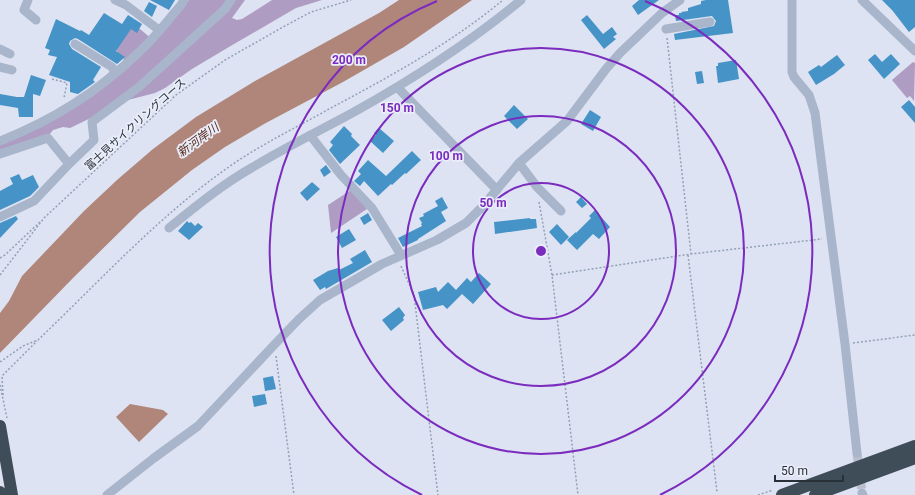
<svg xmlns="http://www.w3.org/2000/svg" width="915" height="495" font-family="Roboto,'Noto Sans JP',sans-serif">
	<rect width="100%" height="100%" fill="#dde3f2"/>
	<path fill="#af9cc2" d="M189,0H245L232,18L237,20L242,19L272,0H322L296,8L234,44L192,69L165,88L155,93L128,100L70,128L63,127L53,130L49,135L0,153V144L53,119L123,61L124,57L119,55L116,49L124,29H140L153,40L164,29Z
		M913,62L915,63L914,101L910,96L907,98L892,80Z
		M351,190L367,209L331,233L328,205Z"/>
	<path fill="#b0867b" d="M399,0H472L404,47L343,82L264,124L225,147L192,170L140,212L73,278L0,353V313L9,301L22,276L84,211L117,180L153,149L196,117L255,81L379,13Z
		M130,404L163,410L168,414L139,442L116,417Z"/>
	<path fill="#4693c7" d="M150,0H175L169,10Z
		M639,0H659L638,15L632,6Z
		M706,0H728L733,33L675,40L674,34L714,26L716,21L712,16L676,21L675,15H679V13H682L681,12L688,11V8L701,4V1Z
		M882,0H915V27L909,32L892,10Z
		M149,2L157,6L152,17L144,11Z
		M104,13L122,24L128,15L142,24L137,33L131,29L116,51L125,57L117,64L78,39L75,38L70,41L69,44L72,49L101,67L93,80L95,82L78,94L70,92V82L49,75L57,57L48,55L50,50L45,48L56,19L80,31L81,30L89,35Z
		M587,15L603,34L612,27L617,34L613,37L616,39L604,49L581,20Z
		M875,54L882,62L891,54L900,64L884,79L868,60Z
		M837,55L845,65L834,74L816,85L808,72L819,65L821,67Z
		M736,60L739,79L718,83L716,66H718V63Z
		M702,71L704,83L697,84L695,72Z
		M31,75L46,80L40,96L33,94V117H19L18,108L0,105V94L17,97H24Z
		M909,100L915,107V123L901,107Z
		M514,105L528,119L517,129L504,116Z
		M590,110L601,117L593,131L581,124Z
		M344,126L352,134L351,136L360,145L340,164L329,150L333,145L330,142Z
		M379,128L394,141L383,153L370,141L376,135L374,133Z
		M412,151L421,160L406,174L405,173L392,185L391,184L378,196L364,181L360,186L354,181L361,174L358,171L368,160L386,176Z
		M326,165L331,172L324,177L320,170Z
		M19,174L22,180L33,175L39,187L30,196L0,210V191L13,184L10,178Z
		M312,182L320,189L307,201L300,193Z
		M442,197L448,208L441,212L446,221L418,239V240L403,247L398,238L422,226L421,224L422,223L419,218L424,216L423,214L438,206L435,201Z
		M581,197L587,204L582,208L576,202Z
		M595,210L610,227L599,239L593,234L577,250L567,240L576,232V233L591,218L589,216Z
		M368,213L372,220L364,225L360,218Z
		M16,216L18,219L0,238V223Z
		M530,218V219H536L537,228L495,234L494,222Z
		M187,221L189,223L191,222L195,226L198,223L203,227L189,240L178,231Z
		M557,224L569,237L561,245L549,232Z
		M349,229L356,240L342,248L336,237Z
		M365,250L372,262L326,289L325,287L320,290L313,280L328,271L338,268L339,270L353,263L350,259Z
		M479,273L491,284L473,304L462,294L447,309L443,305L423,310L418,292L436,287L438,292L448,282L456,290L467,278L471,282Z
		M399,307L405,315L403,318L404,320L391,331L382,320Z
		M273,376L276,389L265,391L263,378Z
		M265,394L267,404L254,407L252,396Z"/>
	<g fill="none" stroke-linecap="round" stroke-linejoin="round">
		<path stroke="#b9bfcd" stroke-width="9" stroke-dasharray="9 4.5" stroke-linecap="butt" d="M857,453L862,493"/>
		<path stroke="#92a1b7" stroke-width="1.5" stroke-dasharray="2 2" stroke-linecap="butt" d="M667,38L691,254
			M52,79L67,83L64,98
			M539,202L552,275L578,495
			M688,255L717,492
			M0,258L5,255L41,221
			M401,266L414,295L438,495
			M0,275L44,218L176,95L225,60L283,27L311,12L351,0
			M552,275L691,254L822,239
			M853,343L915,335
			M276,356L294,495
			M0,362L23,346L38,340C103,278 164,210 239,160C268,141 299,126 329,109C389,77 450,44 503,0
			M0,385L7,418
			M3,395L2,376L37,341
			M758,495L773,490"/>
		<path stroke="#a8b5cb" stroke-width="9" d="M28,0L24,10L36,20
			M115,0L126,5L159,30
			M792,0V72L794,77L809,95L815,113L845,344L857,453
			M862,0L915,51
			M666,29L710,22
			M75,44L112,67L115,73
			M0,49L10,54
			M0,67L12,70
			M397,87L497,190
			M310,135L341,175L372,208L401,255
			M0,141C51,121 99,91 138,53C154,39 167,21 181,5L184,0
			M0,154L48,138L69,164
			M519,163L537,187L561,211
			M0,217L34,201L69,164L94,140L92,122L139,87L225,9L231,0
			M169,228C196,206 223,184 253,167C286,147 321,130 354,112C413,79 469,43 521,0
			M862,493L863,495
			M107,495L154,458L198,426L275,344L299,319L320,300L382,264L437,240L466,223L484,205L519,163L567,121L606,69L620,53L662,13L680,0"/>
		<path stroke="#3f4d59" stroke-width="12" d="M0,426L12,495
			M0,492V495
			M782,495L915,446
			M815,495L915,458"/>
	</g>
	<g fill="none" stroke="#7b2cbf" stroke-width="2">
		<circle cx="541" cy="251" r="68"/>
		<circle cx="541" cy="251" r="135"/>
		<circle cx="541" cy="251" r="203"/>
		<path d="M422 495A271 271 0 0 1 437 1M645 1A271 271 0 0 1 660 495"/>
	</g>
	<g text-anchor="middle" stroke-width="3.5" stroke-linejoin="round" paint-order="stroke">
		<g font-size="11" fill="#283038" stroke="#e9eefa">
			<text transform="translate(135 124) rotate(-42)" y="4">富士見サイクリングコース</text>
		</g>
		<g font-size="12" font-style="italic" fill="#5a2b1d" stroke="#e9eefa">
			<text transform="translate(198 140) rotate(-36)" y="4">新河岸川</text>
		</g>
	</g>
	<circle cx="541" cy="251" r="6" fill="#7b2cbf" stroke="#e9eefa" stroke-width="2"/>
	<g font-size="12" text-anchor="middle" font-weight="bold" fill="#7b2cbf" stroke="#e9eefa" stroke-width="3.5" stroke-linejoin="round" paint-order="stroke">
		<text x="349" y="64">200 m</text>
		<text x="397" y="112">150 m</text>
		<text x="446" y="160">100 m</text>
		<text x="493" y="207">50 m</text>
	</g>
	<path d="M775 475v6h68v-6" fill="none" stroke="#283038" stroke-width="2"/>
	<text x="781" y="475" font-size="12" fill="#283038" stroke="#e9eefa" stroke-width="3" paint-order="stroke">50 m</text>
</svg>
